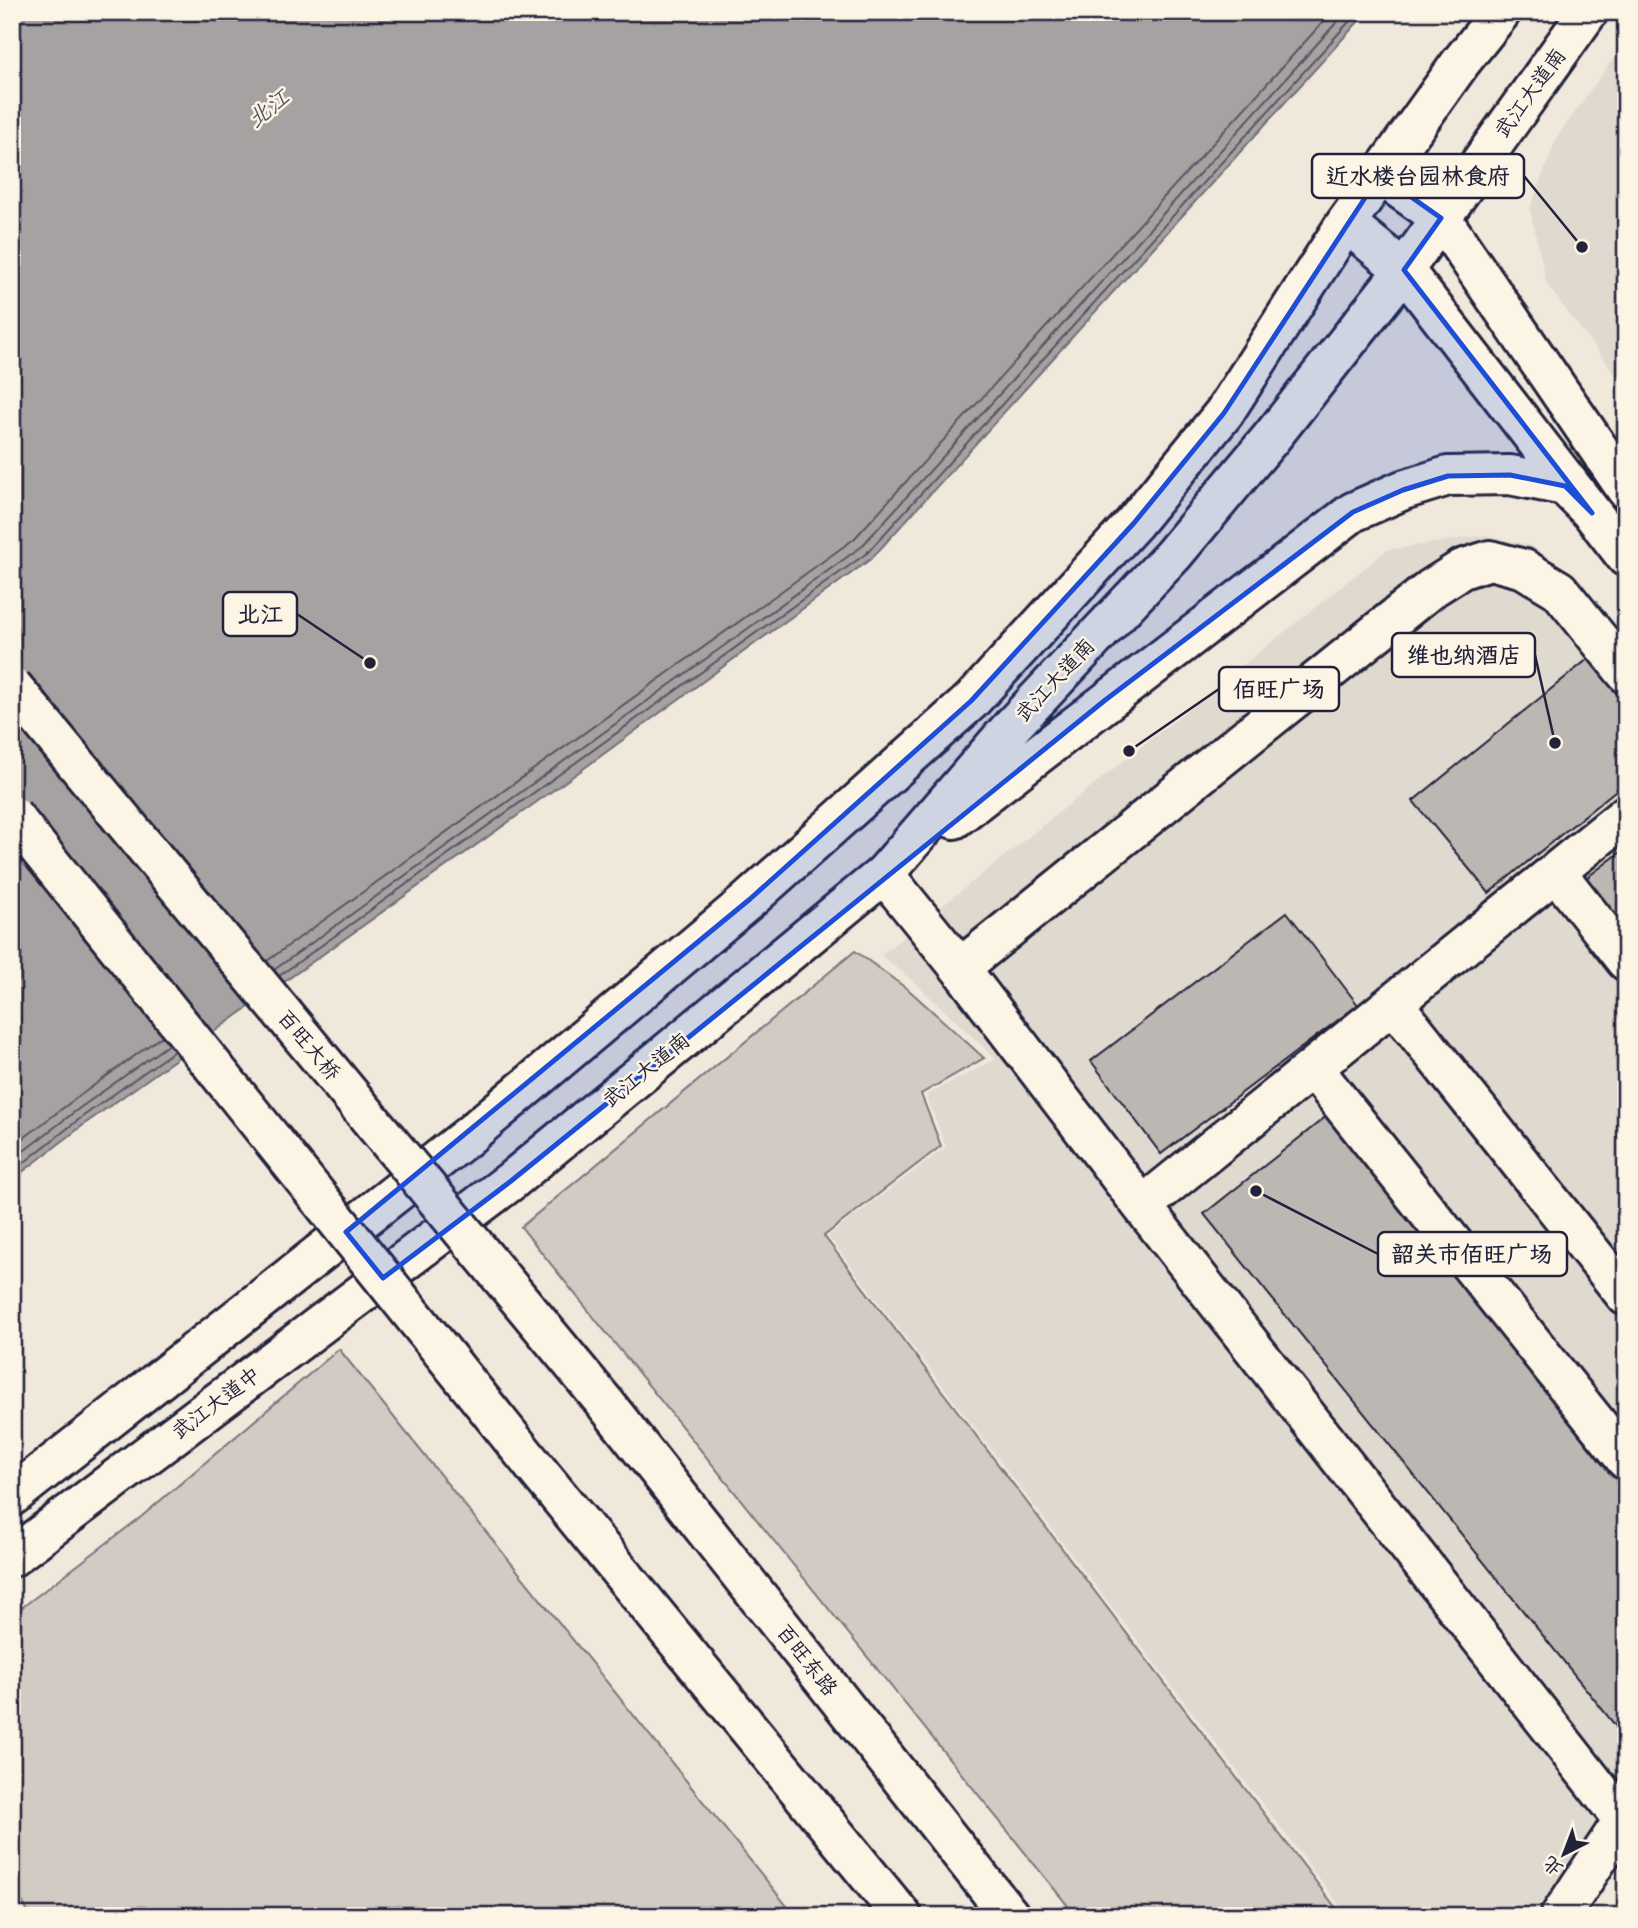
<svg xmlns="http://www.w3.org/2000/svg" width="1638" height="1928" font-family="Dekko,'LXGW WenKai TC',sans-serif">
	<rect width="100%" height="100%" fill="#efe8db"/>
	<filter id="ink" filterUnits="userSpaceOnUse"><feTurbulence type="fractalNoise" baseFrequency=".0143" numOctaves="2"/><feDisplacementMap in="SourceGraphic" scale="14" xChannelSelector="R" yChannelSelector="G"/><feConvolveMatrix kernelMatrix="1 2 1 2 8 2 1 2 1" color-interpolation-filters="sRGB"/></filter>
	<g filter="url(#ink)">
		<path fill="#e0d9cf" d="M1626,41V388L1547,285L1530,209L1557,137Z
			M1485,535L1529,545L1566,569L1626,644V1807L1553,1916H1348L828,1236L946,1147L926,1095L996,1059L914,982L881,955L1387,550Z"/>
		<path fill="#d1cbc3" stroke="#7a767f" stroke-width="2" d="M855,951L910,991L984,1058L921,1094L941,1146L824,1236L1342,1916H1076L521,1227Z
			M339,1349L795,1916H30L12,1883V1615L141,1517Z"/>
		<path fill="#a6a2a2" stroke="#716f79" stroke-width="2" d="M12,12H1367L872,558L583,769L86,1123L12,1180Z"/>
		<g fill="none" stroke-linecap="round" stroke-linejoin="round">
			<path stroke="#575564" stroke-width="2" d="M267,961L854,539L1332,12
				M274,970L861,547L1346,12
				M279,976L867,553L1358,12
				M12,1147L71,1102L162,1036
				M12,1160L77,1110L169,1044
				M12,1172L82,1117L174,1051"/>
		</g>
		<path fill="#bcb7b3" stroke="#22223b" stroke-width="2" d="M1588,659L1626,705V782L1489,893L1413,801Z
			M1626,848V939L1581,882Z
			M1287,912L1358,1005L1161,1154L1091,1061Z
			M1328,1115L1626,1486V1739L1204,1214Z"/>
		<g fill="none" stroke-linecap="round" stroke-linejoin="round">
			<g stroke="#22223b" stroke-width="44">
				<path id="minor" d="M1556,872L1626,961
					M884,874L960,968L1142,1206L1623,1820
					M960,968L1432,588L1462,569L1490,560L1524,569L1559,590L1626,673
					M1393,1003L1626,1296
					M1313,1068L1626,1460
					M1142,1206L1626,815
					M1560,1916L1626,1816"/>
			</g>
			<g stroke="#22223b" stroke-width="44">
				<path id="major" d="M1380,175L1441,218L1626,489
					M1346,223L1404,270L1626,557
					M954,819L1353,512L1403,490L1448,476L1510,475L1565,486L1592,513
					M605,1403L1010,1916
					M533,1465L902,1916
					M12,1496L467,1137L750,899L971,701L1134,523L1224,413L1346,223L1461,62L1501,12
					M12,1557L511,1181L884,874L1013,725L1173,555L1271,438L1404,270L1588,12"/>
			</g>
			<use href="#minor" stroke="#fcf5e5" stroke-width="38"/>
			<use href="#major" stroke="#fcf5e5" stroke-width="38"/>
			<g stroke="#22223b" stroke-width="44" stroke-linecap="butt">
				<path id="major-bridge" d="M12,686L605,1403
					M12,815L533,1465"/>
			</g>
			<use href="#major-bridge" stroke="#fcf5e5" stroke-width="38"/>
		</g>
	</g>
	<path fill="#1d4ed8" fill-opacity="0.2" stroke="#1d4ed8" stroke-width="5" stroke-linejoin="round" d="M1380,175L1441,218L1404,270L1592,513L1565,486L1510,475L1448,476L1403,490L1353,512L1104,701L511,1181L383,1278L346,1232L750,899L971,701L1134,523L1224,413Z"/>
	<g text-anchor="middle" stroke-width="5" stroke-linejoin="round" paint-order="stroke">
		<g font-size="21" fill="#22223b" stroke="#fcf5e5">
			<text transform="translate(1530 93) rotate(-54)" y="7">武江大道南</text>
			<text transform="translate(1055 680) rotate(-47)" y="7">武江大道南</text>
			<text transform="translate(309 1045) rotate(50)" y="7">百旺大桥</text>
			<text transform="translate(646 1070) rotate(-39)" y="7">武江大道南</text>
			<text transform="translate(216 1403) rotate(-37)" y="7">武江大道中</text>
			<text transform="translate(807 1660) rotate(52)" y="7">百旺东路</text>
		</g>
		<g font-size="23" font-style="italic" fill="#575564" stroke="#fcf5e5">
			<text transform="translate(268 108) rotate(-38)" y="8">北江</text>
		</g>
	</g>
	<path fill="none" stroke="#22223b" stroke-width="2.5" d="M1582 247L1524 176M370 663L297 614M1555 743L1535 655M1129 751L1219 689M1256 1191L1378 1254"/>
	<g fill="#22223b" stroke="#fcf5e5" stroke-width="2.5">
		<circle cx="1582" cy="247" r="7"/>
		<circle cx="370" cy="663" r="7"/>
		<circle cx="1555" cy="743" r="7"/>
		<circle cx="1129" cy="751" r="7"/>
		<circle cx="1256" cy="1191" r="7"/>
	</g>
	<g fill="#fcf5e5" stroke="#22223b" stroke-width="2.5">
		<rect x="1312" y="154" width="212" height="44" rx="7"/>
		<rect x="223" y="592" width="74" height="44" rx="7"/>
		<rect x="1392" y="633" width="143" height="44" rx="7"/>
		<rect x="1219" y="667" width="120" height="44" rx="7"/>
		<rect x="1378" y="1232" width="189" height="44" rx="7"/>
	</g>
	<g font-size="23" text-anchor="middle" font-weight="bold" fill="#22223b">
		<text x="1418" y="184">近水楼台园林食府</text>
		<text x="260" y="622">北江</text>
		<text x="1464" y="663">维也纳酒店</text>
		<text x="1279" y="697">佰旺广场</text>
		<text x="1472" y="1262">韶关市佰旺广场</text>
	</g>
	<rect width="1638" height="1928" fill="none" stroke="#fcf5e5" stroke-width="42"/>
	<rect x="21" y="21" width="1596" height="1886" fill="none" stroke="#22223b" stroke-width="2.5" filter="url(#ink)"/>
	<g transform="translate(1564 1854) rotate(222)" stroke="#fcf5e5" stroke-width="5" paint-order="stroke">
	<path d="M0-5L12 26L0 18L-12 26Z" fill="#22223b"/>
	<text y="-10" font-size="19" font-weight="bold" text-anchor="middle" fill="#22223b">北</text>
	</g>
</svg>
